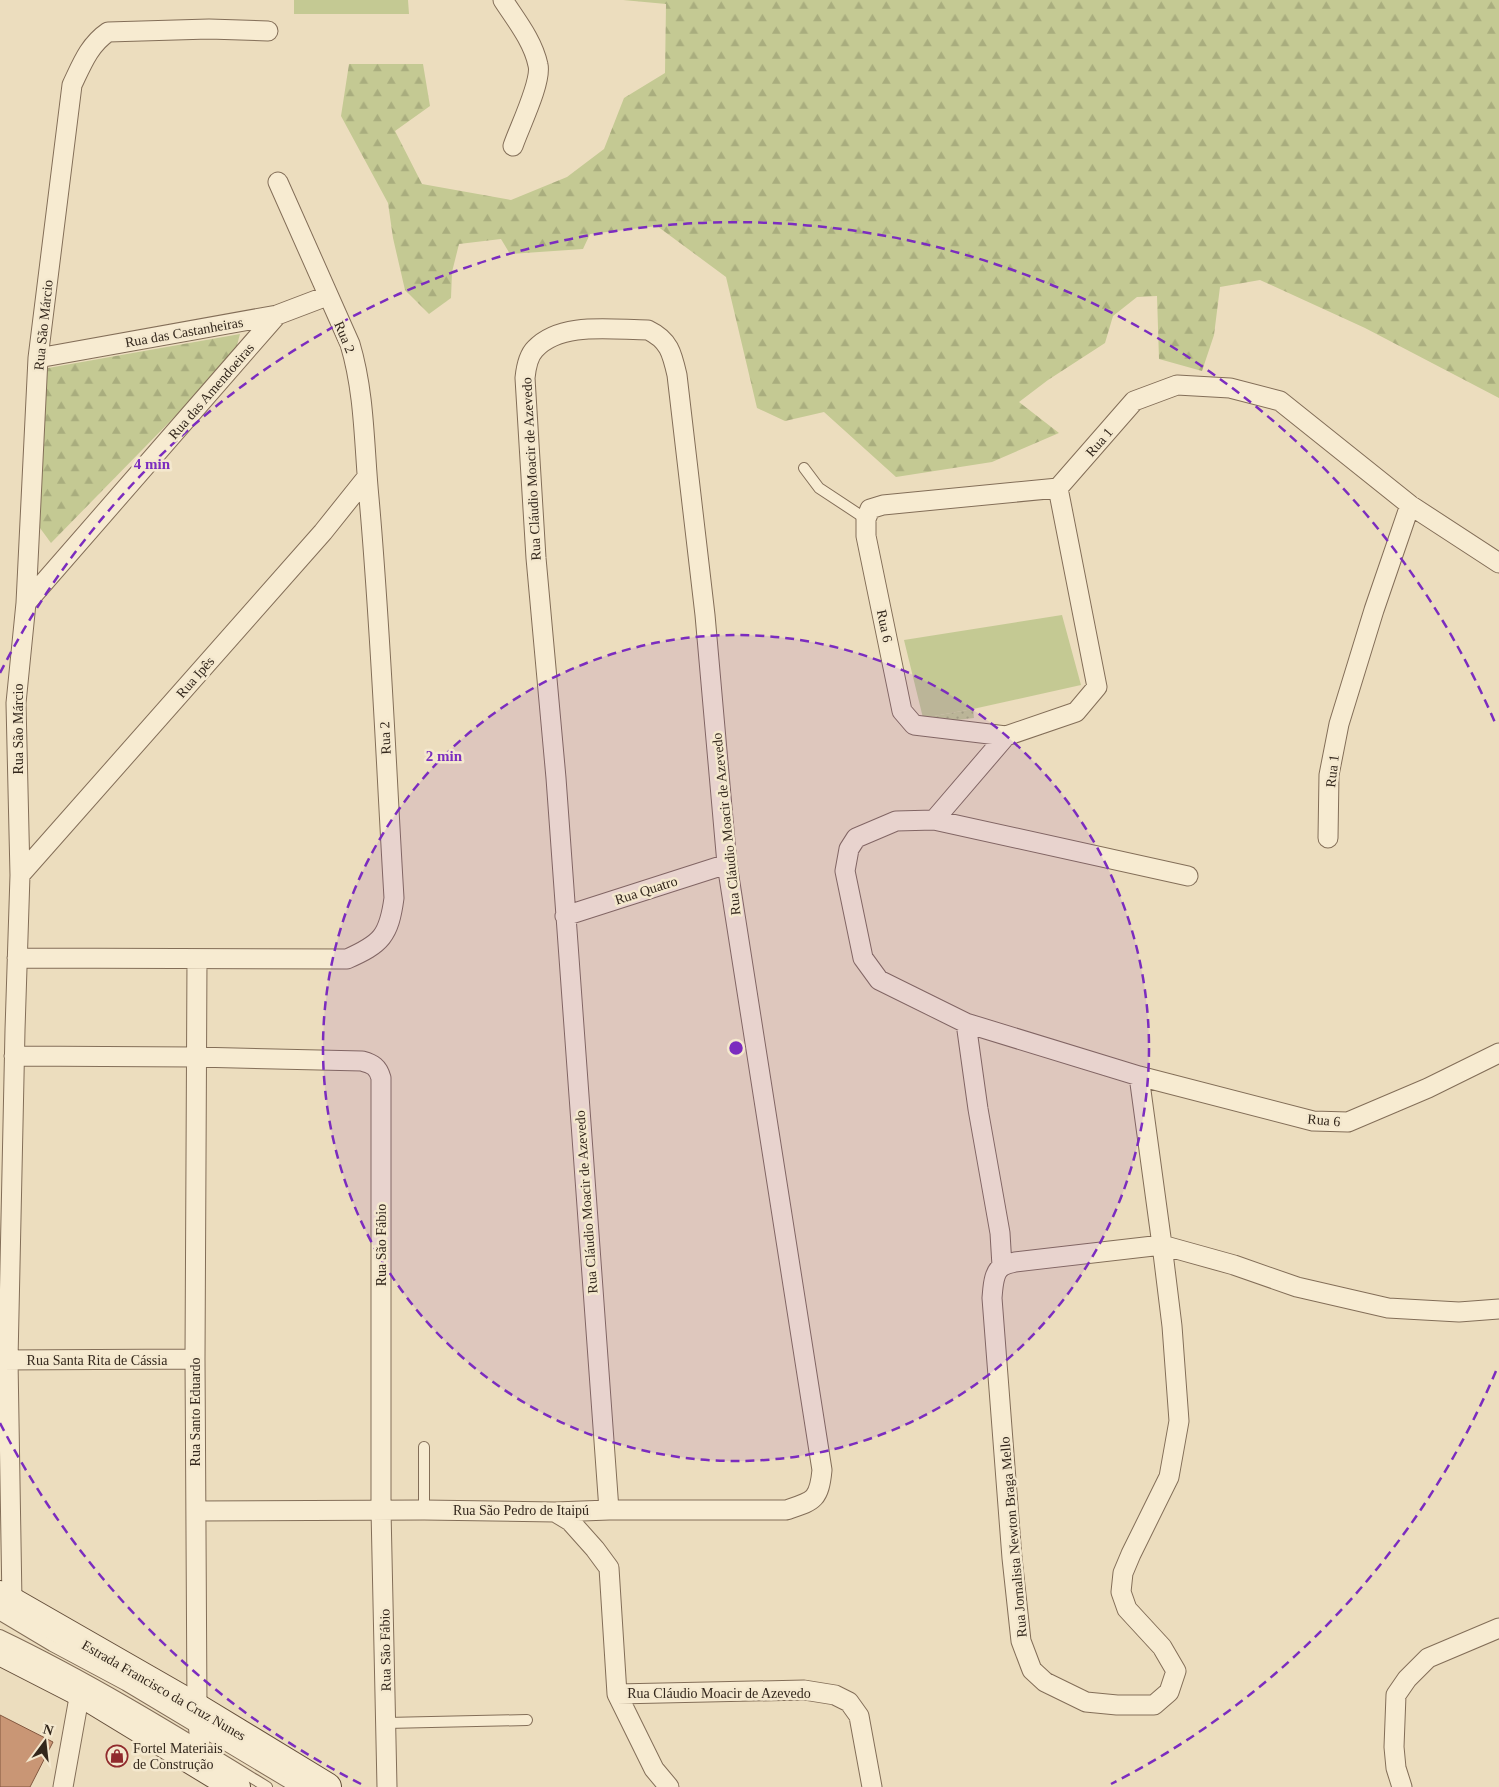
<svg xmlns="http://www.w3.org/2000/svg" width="1499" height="1787" font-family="Georgia,serif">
	<defs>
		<pattern id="forest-firs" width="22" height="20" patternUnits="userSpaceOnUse" patternTransform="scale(1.25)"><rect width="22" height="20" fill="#c4c993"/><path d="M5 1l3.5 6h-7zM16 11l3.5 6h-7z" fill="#a9ad7e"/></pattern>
		<pattern id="park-dots" width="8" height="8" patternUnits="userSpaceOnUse" patternTransform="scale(1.25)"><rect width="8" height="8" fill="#c4c993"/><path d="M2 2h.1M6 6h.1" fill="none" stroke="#a9ad7e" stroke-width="1.8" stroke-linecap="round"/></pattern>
	</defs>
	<rect width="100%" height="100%" fill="#ecddbe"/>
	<path fill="#c4c993" d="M294,0H408L409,14H294Z
		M1062,615L1081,685L973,709L923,718L904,640Z"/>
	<path fill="url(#forest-firs)" d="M623,0H1499V398L1365,328L1260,280L1220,287L1214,335L1202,371L1159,359L1157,296L1137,297L1113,316L1105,343L1048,380L1019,402L1059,433L992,462L896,477L824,412L785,421L757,408L726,277L657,226L590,234L583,249L510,254L501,239L459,244L452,272L451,298L429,314L405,290L393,238L388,203L341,116L349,64H423L430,106L395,131L422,184L511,200L567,177L604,149L624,98L665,73L666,4Z
		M240,334L234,356L51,543L40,528L44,387L48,368Z"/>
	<path fill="url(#park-dots)" d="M973,709L974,718L925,724L923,718Z"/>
	<path fill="#c99675" stroke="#82573f" d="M0,1715L53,1742L30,1787H0Z"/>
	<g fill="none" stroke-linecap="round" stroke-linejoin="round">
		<g stroke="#836e58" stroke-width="12">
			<path id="lane" d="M804,468L819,488L866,519
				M424,1447V1510
				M0,1615L52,1646L125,1685L295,1787
				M0,1635C92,1679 179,1733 267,1787
				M386,1723L527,1720"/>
		</g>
		<g stroke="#836e58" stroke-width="21">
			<path id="street" d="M503,0C516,20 533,41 538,65C542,82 519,128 513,146
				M38,358L277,315L327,296
				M1058,488L883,505L870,509L866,519V536L902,711L914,725L1006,736L934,820L896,821L856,838L849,849L845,871L863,958L879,980L966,1023L1139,1076L1313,1121L1348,1122L1428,1088L1499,1053
				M26,603L277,315
				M1006,736L1076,712L1097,687L1058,488L1134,401L1177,385L1230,388L1280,401L1410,505L1499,563
				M934,820L1188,876
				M1328,838L1329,775L1339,724L1374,610L1410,505
				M20,875L323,532L367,477
				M565,916L727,864
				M17,958L347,959C381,944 389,936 394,898C386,765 381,631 369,498C364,447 365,394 350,344L278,182
				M197,959L195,1359L197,1708L200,1746L205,1768
				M966,1023L978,1109L1000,1233L1002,1266
				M14,1056L195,1057L362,1061C373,1064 378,1067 381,1078V1510L387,1787
				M1139,1076L1162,1245L1234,1265L1297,1287L1388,1308L1459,1312L1499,1309
				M1162,1245L1172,1326L1179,1421L1169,1477L1131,1554L1123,1573L1121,1592L1127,1609L1162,1647L1176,1671L1169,1692L1154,1705H1117L1086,1702L1045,1682L1032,1670L1021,1641L1012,1558L992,1298C993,1288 993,1271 1003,1266C1006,1264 1012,1263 1015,1262Z
				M0,1360L195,1359
				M196,1511L424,1510L555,1512L609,1510H786C813,1501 819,1501 822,1470L727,864L705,615L677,375C672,353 669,340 648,330C613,330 561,321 535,349C528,356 526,368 525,378L536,558L556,778L609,1510
				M555,1512L570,1521L595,1549L609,1568L617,1694L654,1769L669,1787
				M12,1602L8,1360L15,1030L20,875L16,703L26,603L38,358L72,85C82,64 89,45 108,32L209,29L268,31
				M617,1694L804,1690L835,1695L849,1702L859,1716L872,1787
				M63,1787L80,1692
				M1402,1787L1396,1768L1394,1747L1396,1695L1407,1679L1428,1658L1499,1628"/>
		</g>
		<g stroke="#654f3b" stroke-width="30">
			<path id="secondary" d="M0,1595L197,1708L327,1787
				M0,1651L80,1692L236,1787"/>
		</g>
		<use href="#lane" stroke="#f7ebd1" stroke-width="10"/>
		<use href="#street" stroke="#f7ebd1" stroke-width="19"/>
		<use href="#secondary" stroke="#f7ebd1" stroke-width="28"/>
	</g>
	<circle cx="736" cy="1048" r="413" fill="#7b2cbf" fill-opacity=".12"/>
	<g fill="none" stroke="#7b2cbf" stroke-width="2.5" stroke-dasharray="9 6">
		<circle cx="736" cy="1048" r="413"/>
		<path d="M1496 1371A826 826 0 0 1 1111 1784M361 1784A826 826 0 0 1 0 1423M0 673A826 826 0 0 1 1496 725"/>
	</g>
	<defs>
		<g id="shop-ring" transform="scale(1.125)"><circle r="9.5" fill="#f4e8ce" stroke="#902a2d" stroke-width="1.5"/><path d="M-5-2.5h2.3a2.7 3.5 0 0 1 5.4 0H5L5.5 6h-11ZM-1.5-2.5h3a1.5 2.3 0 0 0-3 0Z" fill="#902a2d"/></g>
	</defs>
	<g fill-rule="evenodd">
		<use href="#shop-ring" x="117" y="1756"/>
	</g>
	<g text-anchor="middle" stroke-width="5" stroke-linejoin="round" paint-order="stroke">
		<g font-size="14" fill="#33271c" stroke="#f4e8ce">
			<text transform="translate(43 325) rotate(-84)" y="5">Rua São Márcio</text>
			<text transform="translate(184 332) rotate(-10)" y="5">Rua das Castanheiras</text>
			<text transform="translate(345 337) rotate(67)" y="5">Rua 2</text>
			<text transform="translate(211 391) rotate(-49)" y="5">Rua das Amendoeiras</text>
			<text transform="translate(1099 442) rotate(-49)" y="5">Rua 1</text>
			<text transform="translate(531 469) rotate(-93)" y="5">Rua Cláudio Moacir de Azevedo</text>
			<text transform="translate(885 626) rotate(78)" y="5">Rua 6</text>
			<text transform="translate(195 677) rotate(-49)" y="5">Rua Ipês</text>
			<text transform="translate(18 729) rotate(-90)" y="5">Rua São Márcio</text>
			<text transform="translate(385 738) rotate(-93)" y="5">Rua 2</text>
			<text transform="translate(1332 771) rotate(-83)" y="5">Rua 1</text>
			<text transform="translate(726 824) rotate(-96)" y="5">Rua Cláudio Moacir de Azevedo</text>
			<text transform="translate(646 890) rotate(-18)" y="5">Rua Quatro</text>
			<text transform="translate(1324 1120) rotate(5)" y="5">Rua 6</text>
			<text transform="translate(586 1202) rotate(-94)" y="5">Rua Cláudio Moacir de Azevedo</text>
			<text transform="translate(381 1245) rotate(-90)" y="5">Rua São Fábio</text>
			<text x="97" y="1365">Rua Santa Rita de Cássia</text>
			<text transform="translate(195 1412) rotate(-90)" y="5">Rua Santo Eduardo</text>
			<text x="521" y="1515">Rua São Pedro de Itaipú</text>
			<text transform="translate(1013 1537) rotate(-95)" y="5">Rua Jornalista Newton Braga Mello</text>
			<text transform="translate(385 1650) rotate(-91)" y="5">Rua São Fábio</text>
			<text transform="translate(164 1690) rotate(30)" y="5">Estrada Francisco da Cruz Nunes</text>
			<text x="719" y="1698">Rua Cláudio Moacir de Azevedo</text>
		</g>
		<g font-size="14" fill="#33271c" stroke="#f4e8ce" text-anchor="start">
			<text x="133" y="1753">Fortel Materiais<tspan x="133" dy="16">de Construção</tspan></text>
		</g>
	</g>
	<circle cx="736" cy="1048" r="8" fill="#7b2cbf" stroke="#f4e8ce" stroke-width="2.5"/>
	<g font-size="15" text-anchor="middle" font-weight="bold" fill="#7b2cbf" stroke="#f4e8ce" stroke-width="5" stroke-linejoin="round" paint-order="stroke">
		<text x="152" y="469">4 min</text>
		<text x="444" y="761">2 min</text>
	</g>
	<g transform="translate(45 1742) rotate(15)" stroke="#f4e8ce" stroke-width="4" paint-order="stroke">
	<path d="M0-4L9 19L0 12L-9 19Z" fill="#33271c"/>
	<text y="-8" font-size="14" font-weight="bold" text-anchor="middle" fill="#33271c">N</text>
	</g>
</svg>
